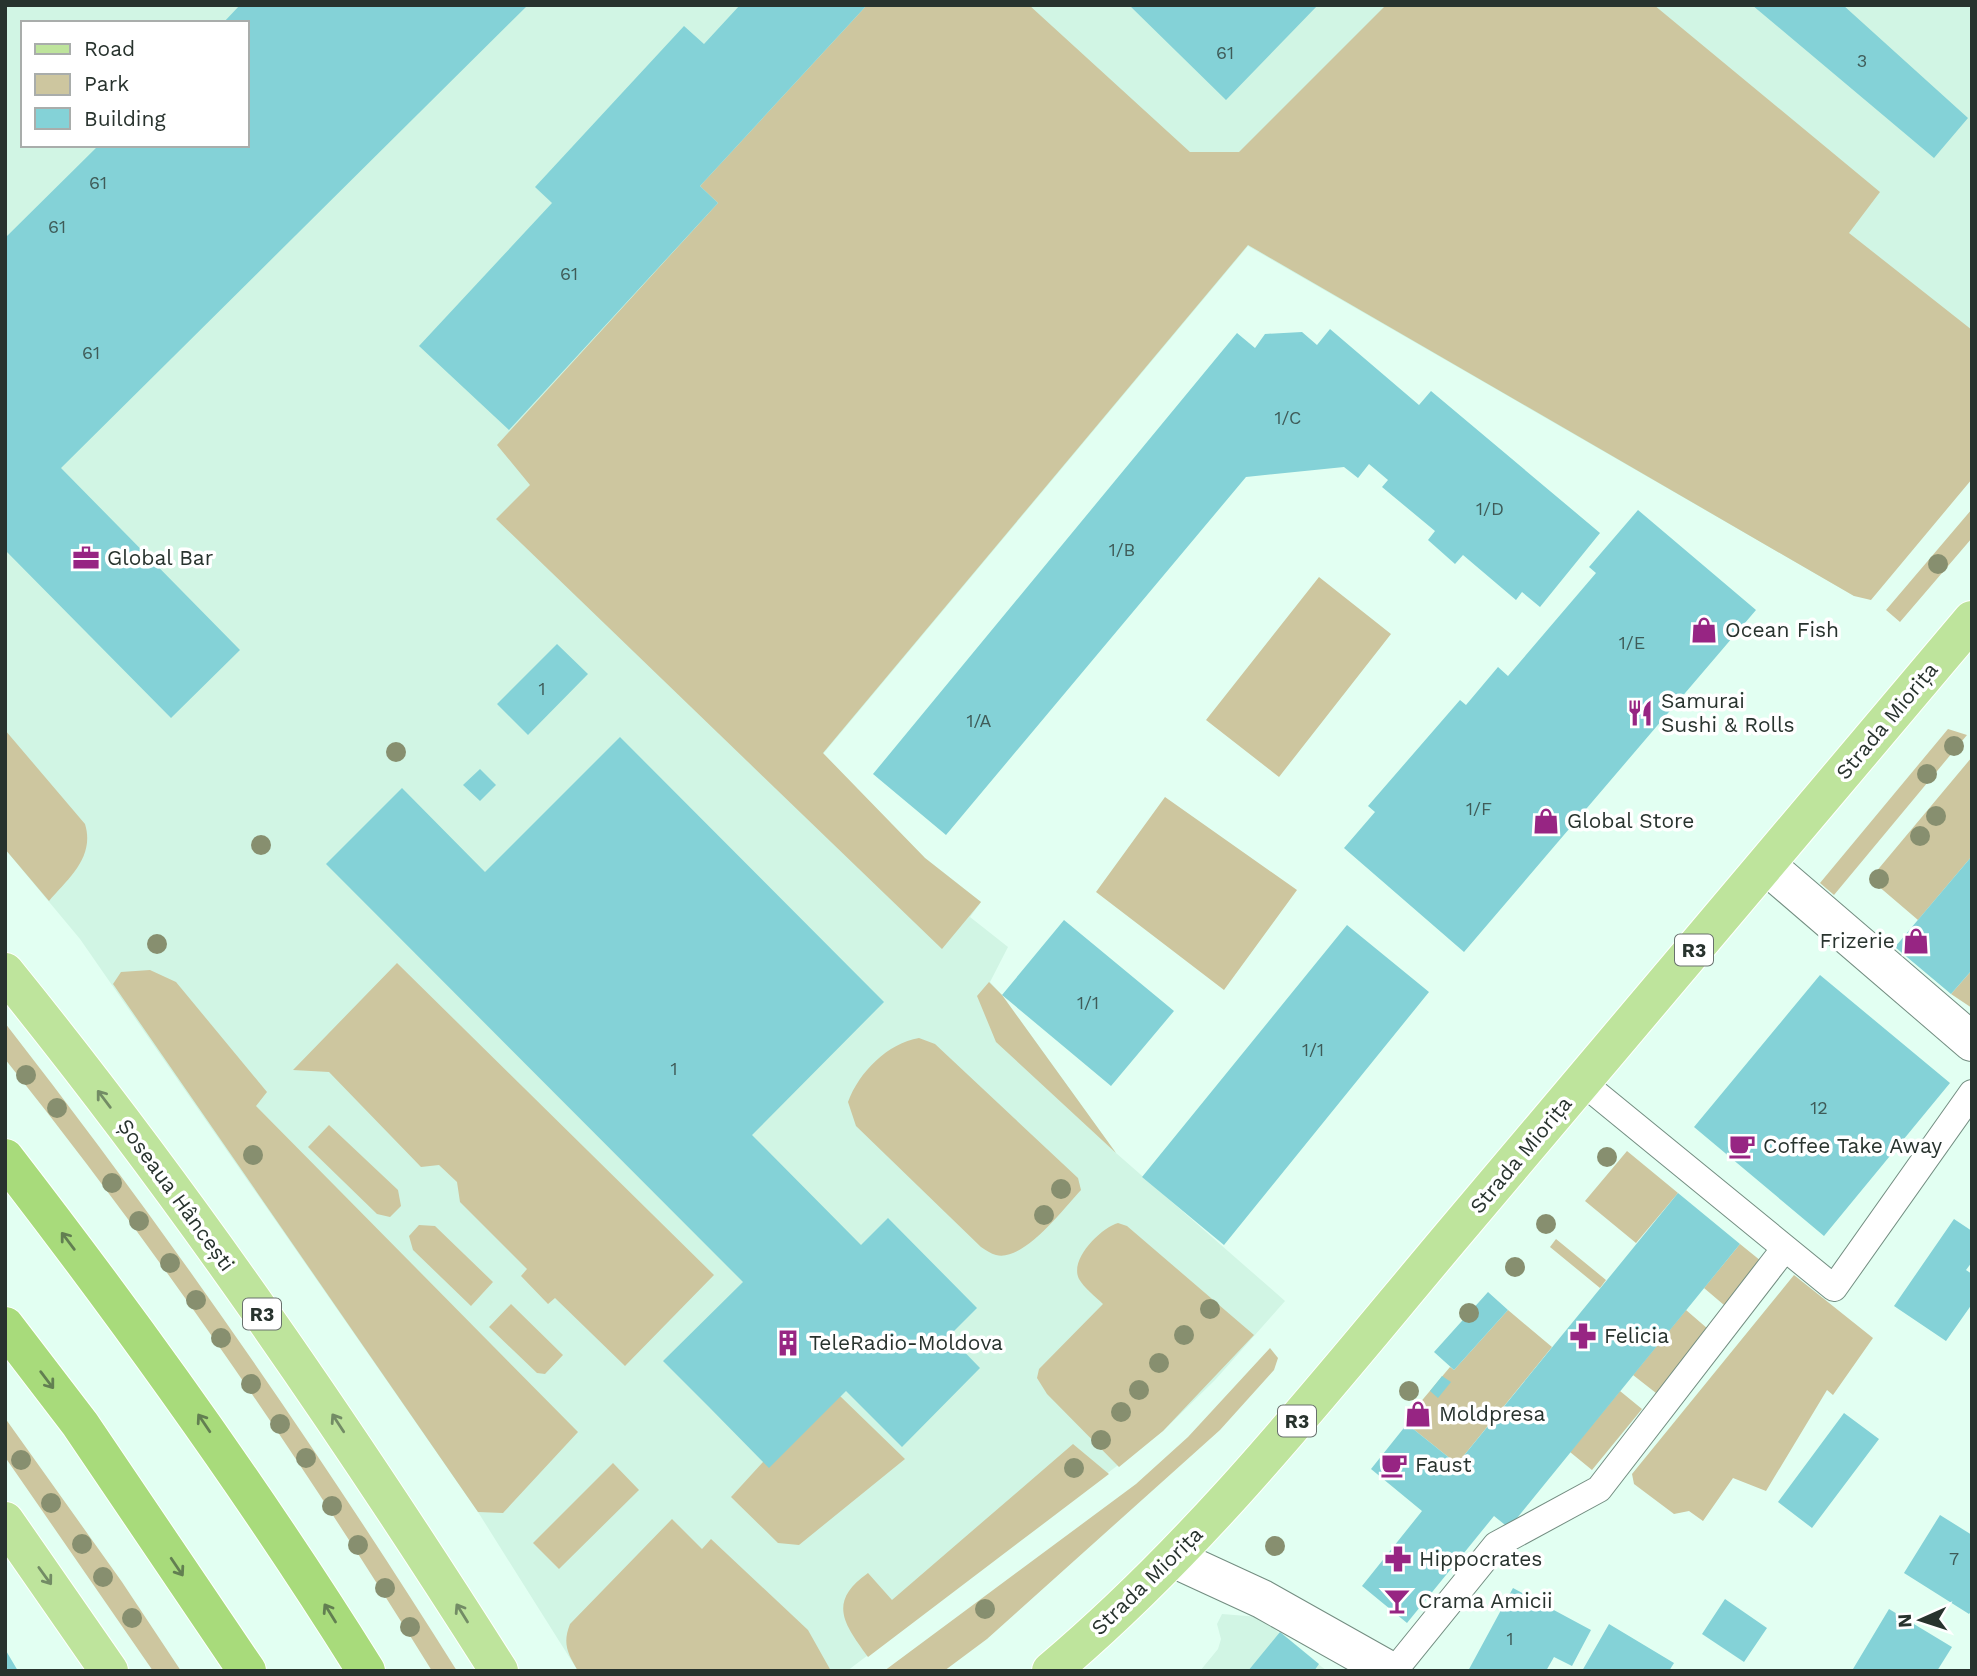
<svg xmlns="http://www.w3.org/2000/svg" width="1977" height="1676" font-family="'Work Sans',sans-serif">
	<rect width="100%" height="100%" fill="#e2fff2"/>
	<path fill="#d1f5e4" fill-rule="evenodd" d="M5,5H1972V457L1854,596L1248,246L823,754L925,858L981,902L970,917L1008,947L990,982L1002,995L1116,1153L1285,1301L1215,1380L1163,1431L847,1671H578L478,1512L80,939L5,849ZM23,23H247V145H23Z
		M1222,1614L1259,1617L1327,1671H1200L1218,1649L1221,1639L1217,1624Z"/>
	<path fill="#cdc69f" d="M867,5H1029L1190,152H1239L1386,5H1654L1880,192L1849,233L1972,330V479L1871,600L1854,596L1248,245L823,753L925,858L981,902L942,949L496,519L530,485L497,445L718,203L700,186Z
		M1972,509V538L1900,622L1886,610Z
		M1319,577L1391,634L1279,777L1206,720Z
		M1948,729L1967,735L1834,895L1820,883Z
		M5,730L85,824C95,857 69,878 49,901L5,849Z
		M1972,757V856L1918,920L1870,879Z
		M1165,797L1297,890L1224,990L1096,892Z
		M397,963L714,1275L625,1366L555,1298L548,1304L521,1276L527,1269L460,1202L457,1182L439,1165L421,1167L329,1072L293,1070Z
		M150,970L176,982L267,1092L256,1106L578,1432L503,1513L478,1512L113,984L121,972Z
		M1972,970V1008L1951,994Z
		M989,982L1002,995L1116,1153L996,1042L977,996Z
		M5,1023C167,1231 317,1448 457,1671H432C301,1460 161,1254 5,1059Z
		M919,1038L935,1044L1078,1178L1081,1190C1063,1209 1024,1262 996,1255C991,1254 986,1250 981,1247L856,1126L848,1102C859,1072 888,1043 919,1038Z
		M329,1125L398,1190L401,1206L390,1217L377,1214L308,1147Z
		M1627,1151L1678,1193L1636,1243L1585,1201Z
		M1118,1223L1127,1226L1254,1335L1163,1431L1119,1467L1047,1394L1037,1378L1039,1369L1103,1304C1096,1297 1084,1288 1079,1279C1069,1259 1101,1228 1118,1223Z
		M419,1225L435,1226L493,1282L471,1306L413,1250L409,1236Z
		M1556,1239L1606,1280L1600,1288L1550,1247Z
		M1740,1244L1761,1261L1724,1305L1704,1288Z
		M1794,1275L1873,1338L1833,1395L1827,1390L1766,1491L1733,1478L1703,1521L1689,1511L1674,1514L1634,1484L1632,1474Z
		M511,1304L563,1355L545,1374L537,1373L489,1327Z
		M1508,1310L1552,1347L1457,1464L1407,1424L1408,1417L1450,1367L1454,1370Z
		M1686,1310L1708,1329L1656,1393L1633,1375Z
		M1270,1348L1278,1358L1274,1370L1220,1430L987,1639L944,1671H884L1136,1484L1188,1437Z
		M1620,1391L1642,1409L1592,1470L1570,1452Z
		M840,1396L905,1459L799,1545L778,1543L731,1497L763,1462Z
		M5,1418L122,1582L181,1671H153L5,1457Z
		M1073,1444L1109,1474L868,1657C844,1624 827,1602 868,1573L892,1600Z
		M613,1463L639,1490L559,1569L533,1543Z
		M672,1519L702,1549L711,1539L808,1630L831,1671H578C568,1654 562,1644 570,1624Z"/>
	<path fill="#84d2d7" d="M240,5H528L61,468L240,650L171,718L5,550V238L99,145H247V23H223Z
		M740,5H867L700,186L718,203L509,430L419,346L552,203L535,187L684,26L704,44Z
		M1129,5H1318L1226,100Z
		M1752,5H1843L1968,118L1934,158Z
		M1330,329L1419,405L1431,391L1600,533L1540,607L1522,592L1516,600L1463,555L1455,564L1428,540L1435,531L1382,487L1388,480L1369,464L1358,478L1344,467L1246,477L946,835L873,774L1237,333L1255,348L1265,334L1302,332L1317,345Z
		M1638,510L1756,610L1464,952L1344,848L1375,812L1368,806L1460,700L1466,705L1498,667L1508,676L1596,573L1589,567Z
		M557,644L588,674L528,735L497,704Z
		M620,737L884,1002L752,1135L861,1245L888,1218L977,1308L949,1336L980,1368L902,1447L846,1391L769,1468L709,1407L663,1361L743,1282L326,864L402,788L485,872Z
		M480,769L496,785L480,801L463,785Z
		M1972,856V970L1951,994L1895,947Z
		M1064,920L1174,1011L1111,1086L1002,995Z
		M1347,925L1429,992L1224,1245L1142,1177Z
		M1820,975L1950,1083L1824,1236L1694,1127Z
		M1678,1193L1740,1244L1509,1528L1494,1516L1407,1623L1362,1586L1422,1511L1371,1469L1407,1424L1457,1464Z
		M1954,1219L1972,1231V1262L1966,1270L1972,1274V1304L1946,1341L1894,1306Z
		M1488,1292L1508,1310L1454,1370L1434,1352Z
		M1442,1376L1451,1382L1438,1398L1430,1391Z
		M1419,1403L1429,1411L1418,1425L1408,1417Z
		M1844,1413L1879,1439L1812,1528L1778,1502Z
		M1940,1515L1972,1535V1610L1969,1614L1904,1573Z
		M1513,1588L1591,1630L1572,1666L1554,1657L1546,1671H1468Z
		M1725,1599L1767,1628L1744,1662L1702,1634Z
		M1889,1609L1952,1647L1937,1671L1853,1669Z
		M1609,1624L1674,1663L1669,1671H1582Z
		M1280,1632L1319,1664L1314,1671H1248Z
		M5,1649L18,1671H5Z"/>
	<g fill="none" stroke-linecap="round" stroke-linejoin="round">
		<g stroke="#738d81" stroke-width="28">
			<path id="service" d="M1582,1082L1834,1288L1972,1093
				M1394,1671L1496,1545L1599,1489L1785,1248"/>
		</g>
		<g stroke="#738d81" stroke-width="40">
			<path id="minor" d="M1766,865L1972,1042
				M1173,1558L1262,1599L1390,1671"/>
		</g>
		<g stroke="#fff" stroke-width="40">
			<path id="primary" d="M5,972C185,1194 346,1430 499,1671
				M5,1521L109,1671
				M1051,1671C1204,1542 1326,1385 1455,1232C1627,1028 1800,824 1972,620"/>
		</g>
		<g stroke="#fff" stroke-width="40">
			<path id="trunk" d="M5,1158C133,1324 255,1493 366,1671
				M5,1326L80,1424L247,1671"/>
		</g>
		<use href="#service" stroke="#fff" stroke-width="26"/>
		<use href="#minor" stroke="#fff" stroke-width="38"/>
		<use href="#primary" stroke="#bee49c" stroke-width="38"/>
		<use href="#trunk" stroke="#a8db7b" stroke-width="38"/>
	</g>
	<g fill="#878f6f">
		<circle cx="1938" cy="564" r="10"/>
		<circle cx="1954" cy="746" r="10"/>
		<circle cx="396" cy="752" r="10"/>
		<circle cx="1927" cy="774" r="10"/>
		<circle cx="1936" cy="816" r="10"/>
		<circle cx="1920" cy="836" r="10"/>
		<circle cx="261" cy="845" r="10"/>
		<circle cx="1879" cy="879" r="10"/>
		<circle cx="157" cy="944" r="10"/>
		<circle cx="26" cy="1075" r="10"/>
		<circle cx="57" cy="1108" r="10"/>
		<circle cx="253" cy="1155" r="10"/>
		<circle cx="1607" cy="1157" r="10"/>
		<circle cx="112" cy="1183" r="10"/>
		<circle cx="1061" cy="1189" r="10"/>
		<circle cx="1044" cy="1215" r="10"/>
		<circle cx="139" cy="1221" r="10"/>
		<circle cx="1546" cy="1224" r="10"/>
		<circle cx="170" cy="1263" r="10"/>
		<circle cx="1515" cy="1267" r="10"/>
		<circle cx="196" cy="1300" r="10"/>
		<circle cx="1210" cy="1309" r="10"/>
		<circle cx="1469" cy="1313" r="10"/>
		<circle cx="1184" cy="1335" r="10"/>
		<circle cx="221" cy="1338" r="10"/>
		<circle cx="1159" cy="1363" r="10"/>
		<circle cx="251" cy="1384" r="10"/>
		<circle cx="1139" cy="1390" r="10"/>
		<circle cx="1409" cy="1391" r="10"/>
		<circle cx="1121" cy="1412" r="10"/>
		<circle cx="280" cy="1424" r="10"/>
		<circle cx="1101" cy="1440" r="10"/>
		<circle cx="306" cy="1458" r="10"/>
		<circle cx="21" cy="1460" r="10"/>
		<circle cx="1074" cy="1468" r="10"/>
		<circle cx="51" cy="1503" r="10"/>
		<circle cx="332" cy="1506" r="10"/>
		<circle cx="82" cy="1544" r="10"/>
		<circle cx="358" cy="1545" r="10"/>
		<circle cx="1275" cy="1546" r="10"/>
		<circle cx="103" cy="1577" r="10"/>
		<circle cx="385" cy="1588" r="10"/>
		<circle cx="985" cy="1609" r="10"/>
		<circle cx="132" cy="1618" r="10"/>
		<circle cx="410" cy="1627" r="10"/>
	</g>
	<defs><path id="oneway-shaft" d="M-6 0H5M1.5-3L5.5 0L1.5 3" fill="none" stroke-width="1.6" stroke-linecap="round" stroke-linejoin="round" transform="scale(1.75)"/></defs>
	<g stroke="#738c65">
		<use href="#oneway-shaft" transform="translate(104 1099) rotate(-127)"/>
		<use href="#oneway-shaft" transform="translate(338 1423) rotate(-123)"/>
		<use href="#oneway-shaft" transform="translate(45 1576) rotate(54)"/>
		<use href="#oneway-shaft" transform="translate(462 1613) rotate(-122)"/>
	</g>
	<g stroke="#627f51">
		<use href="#oneway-shaft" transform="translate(68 1241) rotate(-127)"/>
		<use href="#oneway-shaft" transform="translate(47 1380) rotate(53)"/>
		<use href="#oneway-shaft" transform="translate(204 1423) rotate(-124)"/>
		<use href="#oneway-shaft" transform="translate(177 1567) rotate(56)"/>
		<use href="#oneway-shaft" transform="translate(330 1613) rotate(-122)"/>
	</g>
	<defs>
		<g id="office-bare" transform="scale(2.1)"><path d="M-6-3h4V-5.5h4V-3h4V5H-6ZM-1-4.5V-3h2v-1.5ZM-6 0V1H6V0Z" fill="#972583" stroke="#fff" stroke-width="2.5" paint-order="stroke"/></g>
		<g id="shop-bare" transform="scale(2.1)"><path d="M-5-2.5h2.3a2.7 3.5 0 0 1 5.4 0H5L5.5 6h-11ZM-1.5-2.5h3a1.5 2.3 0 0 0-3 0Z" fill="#972583" stroke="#fff" stroke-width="2.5" paint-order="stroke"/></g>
		<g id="restaurant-bare" transform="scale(2.1)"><path d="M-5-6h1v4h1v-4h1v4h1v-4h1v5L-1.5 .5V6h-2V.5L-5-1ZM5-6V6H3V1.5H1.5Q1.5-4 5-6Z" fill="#972583" stroke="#fff" stroke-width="2.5" paint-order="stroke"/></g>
		<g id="cafe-bare" transform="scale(2.1)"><path d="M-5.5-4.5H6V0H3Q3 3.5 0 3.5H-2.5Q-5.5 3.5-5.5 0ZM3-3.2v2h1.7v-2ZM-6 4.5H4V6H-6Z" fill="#972583" stroke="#fff" stroke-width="2.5" paint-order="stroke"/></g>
		<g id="pharmacy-bare" transform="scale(2.1)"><path d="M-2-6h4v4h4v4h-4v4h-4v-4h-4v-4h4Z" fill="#972583" stroke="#fff" stroke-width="2.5" paint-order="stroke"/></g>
		<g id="building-bare" transform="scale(2.1)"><path d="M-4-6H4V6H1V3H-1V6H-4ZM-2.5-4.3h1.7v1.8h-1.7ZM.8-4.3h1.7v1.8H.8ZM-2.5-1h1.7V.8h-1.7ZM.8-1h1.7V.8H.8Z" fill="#972583" stroke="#fff" stroke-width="2.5" paint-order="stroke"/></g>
		<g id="bar-bare" transform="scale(2.1)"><path d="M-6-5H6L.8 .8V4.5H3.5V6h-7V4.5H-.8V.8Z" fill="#972583" stroke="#fff" stroke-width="2.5" paint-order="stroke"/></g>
	</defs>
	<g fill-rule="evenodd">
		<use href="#office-bare" x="86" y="558"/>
		<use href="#shop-bare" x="1704" y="630"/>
		<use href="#restaurant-bare" x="1640" y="713"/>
		<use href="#shop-bare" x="1546" y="821"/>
		<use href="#shop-bare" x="1916" y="941"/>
		<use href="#cafe-bare" x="1742" y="1146"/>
		<use href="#pharmacy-bare" x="1583" y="1336"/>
		<use href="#building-bare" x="788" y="1343"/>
		<use href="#shop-bare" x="1418" y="1414"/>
		<use href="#cafe-bare" x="1394" y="1465"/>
		<use href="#pharmacy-bare" x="1398" y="1559"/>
		<use href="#bar-bare" x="1397" y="1601"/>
	</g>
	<g text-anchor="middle" stroke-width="7" stroke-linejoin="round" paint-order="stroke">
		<g font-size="18" fill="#3f5b58">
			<text x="1225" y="59">61</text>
			<text x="1862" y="67">3</text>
			<text x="98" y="189">61</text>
			<text x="57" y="233">61</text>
			<text x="569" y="280">61</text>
			<text x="91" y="359">61</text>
			<text x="1288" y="424">1/C</text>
			<text x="1490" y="515">1/D</text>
			<text x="1122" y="556">1/B</text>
			<text x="1632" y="649">1/E</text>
			<text x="542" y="695">1</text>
			<text x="979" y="727">1/A</text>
			<text x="1479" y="815">1/F</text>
			<text x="1088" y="1009">1/1</text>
			<text x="1313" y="1056">1/1</text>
			<text x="674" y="1075">1</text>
			<text x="1819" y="1114">12</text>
			<text x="1954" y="1565">7</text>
			<text x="1510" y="1645">1</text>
		</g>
		<g fill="#fff" stroke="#68706d" stroke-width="2">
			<rect x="1675" y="934.5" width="38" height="31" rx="5"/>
			<rect x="243" y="1298.5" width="38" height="31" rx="5"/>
			<rect x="1278" y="1405.5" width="38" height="31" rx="5"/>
		</g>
		<g font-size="19" font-weight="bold" fill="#28332e">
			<text x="1694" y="957">R3</text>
			<text x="262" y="1321">R3</text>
			<text x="1297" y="1428">R3</text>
		</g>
		<g font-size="21" fill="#28332e" stroke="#fff" text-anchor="start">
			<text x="107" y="565">Global Bar</text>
			<text x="1725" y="637">Ocean Fish</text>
			<text x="1661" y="708">Samurai<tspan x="1661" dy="24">Sushi &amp; Rolls</tspan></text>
			<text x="1567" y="828">Global Store</text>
			<text x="1895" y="948" text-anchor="end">Frizerie</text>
			<text x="1763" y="1153">Coffee Take Away</text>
			<text x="1604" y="1343">Felicia</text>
			<text x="809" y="1350">TeleRadio-Moldova</text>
			<text x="1439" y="1421">Moldpresa</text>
			<text x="1415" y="1472">Faust</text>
			<text x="1419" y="1566">Hippocrates</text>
			<text x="1418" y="1608">Crama Amicii</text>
		</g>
		<g font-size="21" fill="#28332e" stroke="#fff">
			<text transform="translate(1887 721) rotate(-50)" y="7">Strada Miorița</text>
			<text transform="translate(1521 1155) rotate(-50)" y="7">Strada Miorița</text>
			<text transform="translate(176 1195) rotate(54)" y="7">Șoseaua Hâncești</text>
			<text transform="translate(1147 1581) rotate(-44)" y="7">Strada Miorița</text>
		</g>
	</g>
	<rect width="1977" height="1676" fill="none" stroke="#28332e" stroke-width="14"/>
	<rect x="21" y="21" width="228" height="126" fill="#ffffff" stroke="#a9adab" stroke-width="2"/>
	<rect x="35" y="44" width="35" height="10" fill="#bee49c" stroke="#a9adab" stroke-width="2"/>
	<text x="84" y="56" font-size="21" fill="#28332e">Road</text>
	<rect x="35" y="74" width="35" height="21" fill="#cdc69f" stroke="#a9adab" stroke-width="2"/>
	<text x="84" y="91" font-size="21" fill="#28332e">Park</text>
	<rect x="35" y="108" width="35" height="21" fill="#84d2d7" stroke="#a9adab" stroke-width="2"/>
	<text x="84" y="126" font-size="21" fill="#28332e">Building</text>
	<g transform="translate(1921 1620) rotate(267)" stroke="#ffffff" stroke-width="5" paint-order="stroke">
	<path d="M0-5L12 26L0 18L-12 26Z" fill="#28332e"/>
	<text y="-10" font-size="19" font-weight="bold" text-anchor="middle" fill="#28332e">N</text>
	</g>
</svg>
